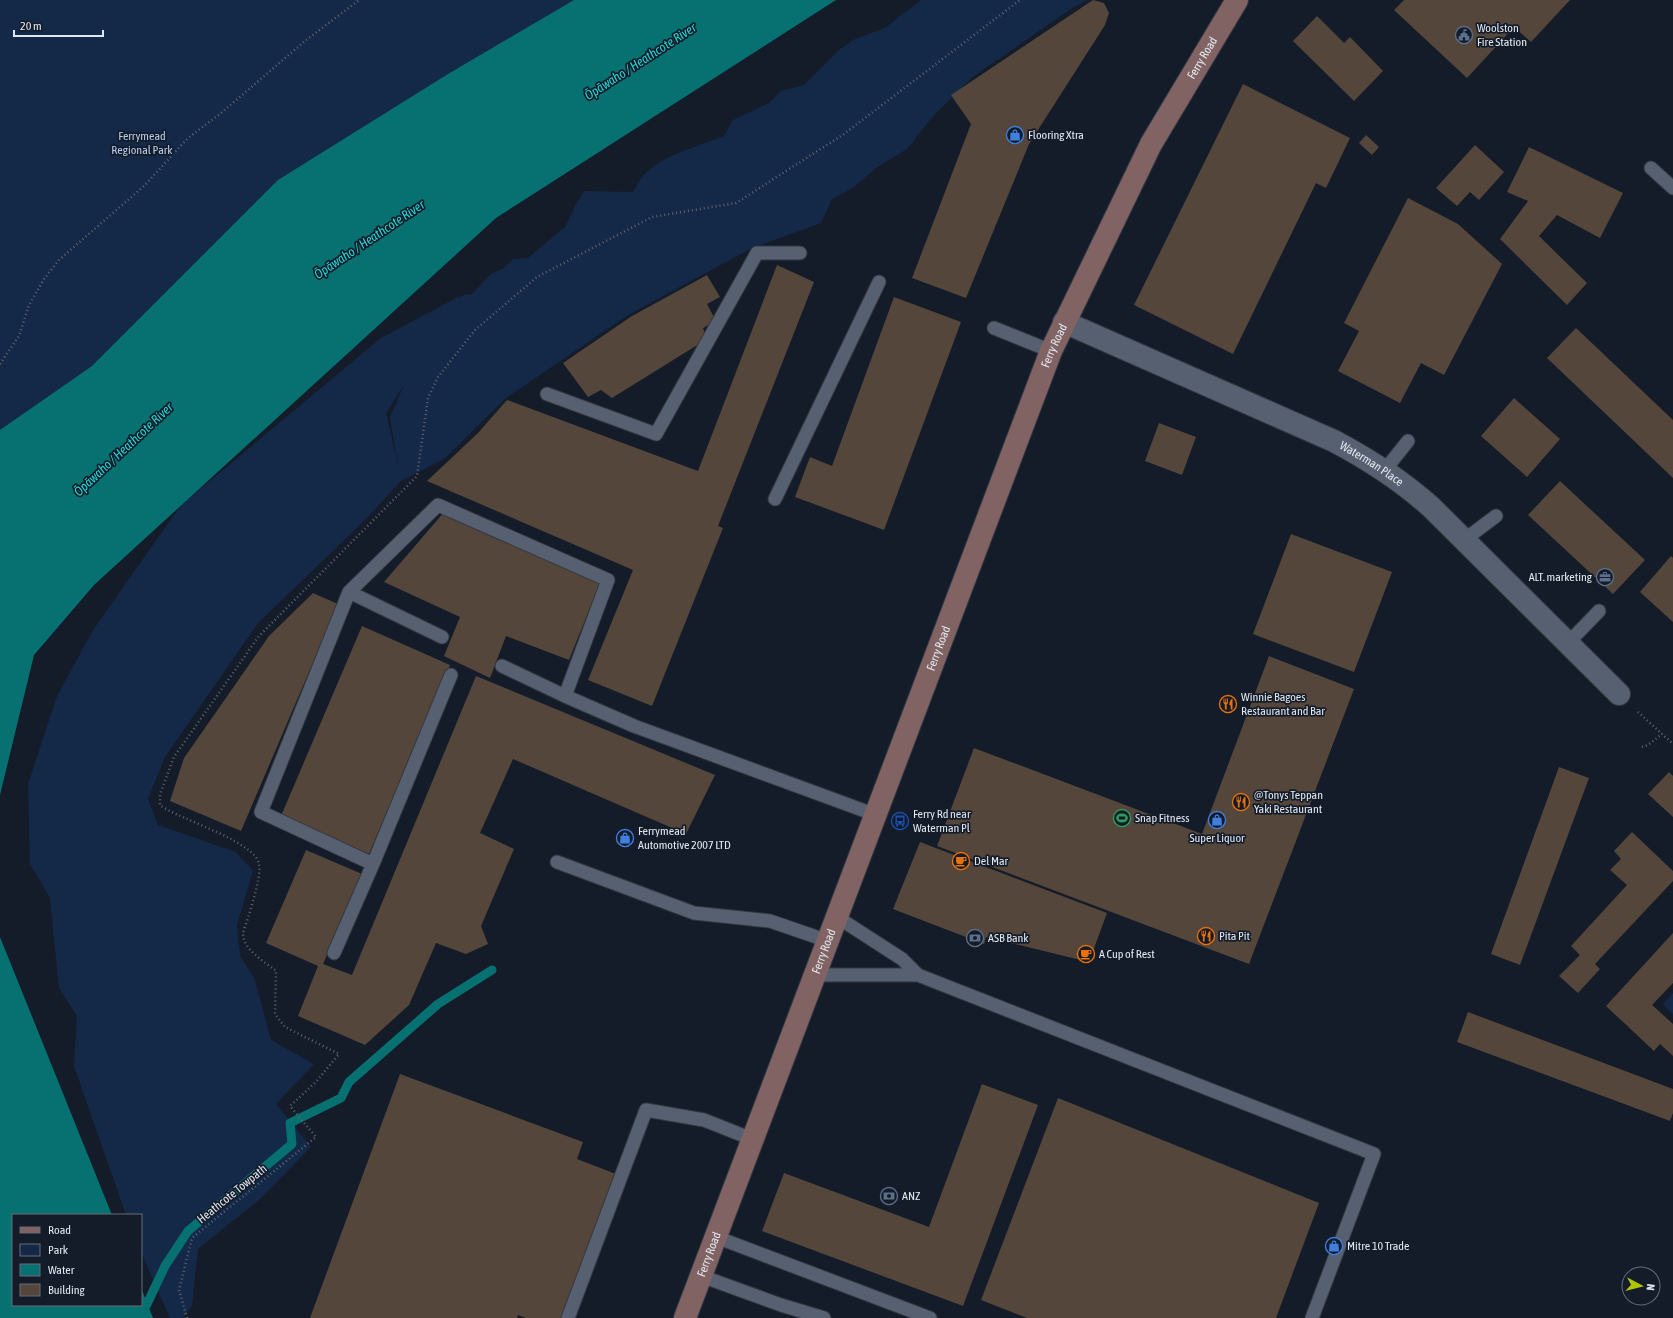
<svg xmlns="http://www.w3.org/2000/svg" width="1673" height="1318" font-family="'Asap Condensed',sans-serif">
	<rect width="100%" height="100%" fill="#141c29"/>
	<path fill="#142848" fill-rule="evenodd" d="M0,0H639L0,506Z
		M921,0H1087L1074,7L974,76L934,115L907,149L876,168L853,188L832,199L821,223L752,248L628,315L506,398L444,459L401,481L364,521L258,623L165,757L148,799L158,825L236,852L253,871L237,925L240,956L255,980L271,1040L314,1064L276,1104L311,1147L260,1199L198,1249L192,1306L183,1318H170L141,1252V1215H126L74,1066L77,1016L59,988L50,898L30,864L28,784L57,696L93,630L181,505L381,338L460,296L458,299L465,294L471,295L491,274L504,268L513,259L528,258L565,227L575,206L584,191L633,192C636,187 639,181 643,176C663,154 697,147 724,136L733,120L769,103L781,91L804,85L840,49L855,39L885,28ZM404,385L390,417L398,465L386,413Z
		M1673,993V1014L1663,1004Z"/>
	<path fill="#077070" d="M574,0H836L496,218L94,585L34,655L0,795V430L92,366L278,180L448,74Z
		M0,937L112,1215H13V1305H141V1288L153,1318H0Z"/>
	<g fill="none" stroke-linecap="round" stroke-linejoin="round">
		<path stroke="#077070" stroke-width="9" d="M138,1318L147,1304L165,1266L188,1231L292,1144L290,1123L341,1098L349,1082L438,1004L492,970"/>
	</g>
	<path fill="#54463a" d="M1093,0L1104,3L1109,13L1105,25L1029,144L966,298L912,278L971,124L951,95Z
		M1404,0H1570L1531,42L1514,27L1467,78L1394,10Z
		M1317,16L1344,43L1350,37L1383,71L1354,101L1293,41Z
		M1243,84L1350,138L1326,188L1316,183L1233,354L1134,305Z
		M1366,135L1379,147L1372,155L1359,143Z
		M1475,145L1504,172L1479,200L1470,192L1457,206L1436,188Z
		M1529,147L1623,193L1600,238L1557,215L1539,236L1587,283L1567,305L1500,239L1528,201L1507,192Z
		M1408,198L1458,224L1502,264L1444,375L1421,363L1400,403L1338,371L1359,331L1344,323Z
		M777,265L814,282L718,526L723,528L652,706L588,680L633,570L427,481L478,433L507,400L698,471Z
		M707,275L720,297L707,304L716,321L703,328L707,339L612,398L601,390L588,397L563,363L632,316Z
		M894,297L961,322L884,530L795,497L810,457L832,466Z
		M1576,328L1673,420V478L1547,358Z
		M1514,398L1560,439L1527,477L1481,436Z
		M1159,423L1196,437L1182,475L1145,461Z
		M1560,481L1645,560L1613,594L1528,515Z
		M445,511L602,578L569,660L506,636L490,678L444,656L460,617L384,582Z
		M1291,534L1392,572L1354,672L1253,634Z
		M1671,556L1673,558V622L1640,592Z
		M313,593L338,604L241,831L170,801L184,758L269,636Z
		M362,626L450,665L369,854L281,816Z
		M1269,656L1354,689L1249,964L937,846L974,748L1202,834Z
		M476,676L715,775L686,834L513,759L480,833L514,849L481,926L488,944L466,954L436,943L409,1005L365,1045L298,1016L318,966L266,943L306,850L362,874L323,964L352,975Z
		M1559,767L1589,778L1520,965L1491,954Z
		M1669,772L1673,776V817L1648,794Z
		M1632,832L1673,871V881L1595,964L1600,969L1578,993L1559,976L1580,955L1571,946L1627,885L1610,870L1621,859L1614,851Z
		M920,842L1107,913L1089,962L986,937L984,944L893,909Z
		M1673,933V983L1652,1005L1673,1024V1056L1660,1044L1654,1051L1606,1006Z
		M1468,1012L1673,1089V1113L1670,1121L1457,1042Z
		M400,1074L583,1142L577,1159L616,1174L563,1318H526L518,1315L517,1318H310Z
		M982,1084L1038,1105L963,1306L762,1231L784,1173L929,1227Z
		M1058,1098L1319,1203L1276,1318H1027L981,1300Z"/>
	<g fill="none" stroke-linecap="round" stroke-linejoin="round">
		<g stroke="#333842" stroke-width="15">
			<path id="service" d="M1651,168L1673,188
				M994,328L1051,351
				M547,394L656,434L757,253H800
				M1384,471L1408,441
				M775,499L879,282
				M1464,540L1496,516
				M349,592L442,637
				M1569,642L1599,611
				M502,666L565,696
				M557,862L694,913L770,921L828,941
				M373,864L451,675
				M837,917L902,959L918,975L1374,1154L1312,1318
				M334,953L373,864L261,812L349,592L438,505L608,580L565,696L634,726L876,815
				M815,975H918
				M716,1237L930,1318
				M701,1276L781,1305L824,1318
				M568,1318L646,1110L704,1120L752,1139"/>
		</g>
		<g stroke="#333842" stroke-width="24">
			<g id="minor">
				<path id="s1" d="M1064,322L1334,441C1368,459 1402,481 1431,507L1619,694"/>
			</g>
		</g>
		<g stroke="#333842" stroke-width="24">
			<g id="secondary">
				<path id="s2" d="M685,1318L1051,351L1151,144L1237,0"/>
			</g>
		</g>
		<path stroke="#5e6571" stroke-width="2.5" stroke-dasharray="1 3" stroke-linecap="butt" d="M0,364L19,336L29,305L44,279L59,260L144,186L188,138L220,114L305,41L359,0
			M1638,712L1673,744
			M1642,747L1648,745L1662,734
			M187,1318L179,1290L192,1238L316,1137L290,1106L315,1083L339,1054L285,1027L275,1014L276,971C264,961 243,950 243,933C248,917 262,878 259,864C255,841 180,820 160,805V794L174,757L259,636L417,476L428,398L438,377L475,330L537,277L652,217L736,203L844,134L1020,0"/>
		<use href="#service" stroke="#576070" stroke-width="13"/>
		<use href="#minor" stroke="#576070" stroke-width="22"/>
		<use href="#secondary" stroke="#806362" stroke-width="22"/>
	</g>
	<defs>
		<g id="civic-ring" transform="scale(0.9)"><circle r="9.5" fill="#141c29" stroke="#5c6f8a" stroke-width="1.5"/><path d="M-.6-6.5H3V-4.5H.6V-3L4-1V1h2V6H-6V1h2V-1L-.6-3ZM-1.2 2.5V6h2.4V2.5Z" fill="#5c6f8a"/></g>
		<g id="shop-ring" transform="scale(0.9)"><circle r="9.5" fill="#141c29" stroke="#3f7fe0" stroke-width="1.5"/><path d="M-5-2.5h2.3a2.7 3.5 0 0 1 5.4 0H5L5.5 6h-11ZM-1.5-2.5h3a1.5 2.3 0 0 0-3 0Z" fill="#3f7fe0"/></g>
		<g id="office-ring" transform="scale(0.9)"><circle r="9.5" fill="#141c29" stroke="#5c6f8a" stroke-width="1.5"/><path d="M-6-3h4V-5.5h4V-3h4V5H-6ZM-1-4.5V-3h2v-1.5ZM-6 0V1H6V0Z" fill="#5c6f8a"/></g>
		<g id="restaurant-ring" transform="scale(0.9)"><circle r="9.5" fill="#141c29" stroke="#e8710a" stroke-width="1.5"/><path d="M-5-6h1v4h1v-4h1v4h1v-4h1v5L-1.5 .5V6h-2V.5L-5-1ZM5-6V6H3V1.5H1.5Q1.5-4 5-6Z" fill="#e8710a"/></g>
		<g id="stadium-ring" transform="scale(0.9)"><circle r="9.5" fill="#141c29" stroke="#2e9e5b" stroke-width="1.5"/><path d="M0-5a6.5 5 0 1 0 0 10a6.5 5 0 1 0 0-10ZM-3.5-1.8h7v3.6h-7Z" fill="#2e9e5b"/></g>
		<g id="bus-ring" transform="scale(0.9)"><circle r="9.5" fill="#141c29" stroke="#1a4fb4" stroke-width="1.5"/><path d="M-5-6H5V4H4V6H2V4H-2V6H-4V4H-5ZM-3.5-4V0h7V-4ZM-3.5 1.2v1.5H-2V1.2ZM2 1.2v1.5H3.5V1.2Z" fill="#1a4fb4"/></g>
		<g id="cafe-ring" transform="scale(0.9)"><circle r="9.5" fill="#141c29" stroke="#e8710a" stroke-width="1.5"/><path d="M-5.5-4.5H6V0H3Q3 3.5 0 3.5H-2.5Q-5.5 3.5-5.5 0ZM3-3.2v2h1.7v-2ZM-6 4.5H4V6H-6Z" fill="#e8710a"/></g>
		<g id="bank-ring" transform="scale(0.9)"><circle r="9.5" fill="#141c29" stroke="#5c6f8a" stroke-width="1.5"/><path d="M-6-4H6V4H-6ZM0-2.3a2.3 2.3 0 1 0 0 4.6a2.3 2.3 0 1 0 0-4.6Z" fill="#5c6f8a"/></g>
	</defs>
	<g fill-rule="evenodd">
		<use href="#civic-ring" x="1464" y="35"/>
		<use href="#shop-ring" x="1015" y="135"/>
		<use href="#office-ring" x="1605" y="577"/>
		<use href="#restaurant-ring" x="1228" y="704"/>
		<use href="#restaurant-ring" x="1241" y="802"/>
		<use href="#stadium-ring" x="1122" y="818"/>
		<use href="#shop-ring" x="1217" y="820"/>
		<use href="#bus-ring" x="900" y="821"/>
		<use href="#shop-ring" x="625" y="838"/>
		<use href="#cafe-ring" x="961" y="861"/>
		<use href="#restaurant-ring" x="1206" y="936"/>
		<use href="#bank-ring" x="975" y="938"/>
		<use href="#cafe-ring" x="1086" y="954"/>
		<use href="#bank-ring" x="889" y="1196"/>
		<use href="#shop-ring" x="1334" y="1246"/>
	</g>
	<g text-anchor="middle" stroke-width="3.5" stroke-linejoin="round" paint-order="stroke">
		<g font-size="12" fill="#e1e7f0" stroke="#141c29" text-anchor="start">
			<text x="1477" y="32">Woolston<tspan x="1477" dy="14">Fire Station</tspan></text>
			<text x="1028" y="139">Flooring Xtra</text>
			<text x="1592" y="581" text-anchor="end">ALT. marketing</text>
			<text x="1241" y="701">Winnie Bagoes<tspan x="1241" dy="14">Restaurant and Bar</tspan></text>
			<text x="1254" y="799">@Tonys Teppan<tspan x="1254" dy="14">Yaki Restaurant</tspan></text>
			<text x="913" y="818">Ferry Rd near<tspan x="913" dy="14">Waterman Pl</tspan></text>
			<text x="1135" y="822">Snap Fitness</text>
			<text x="638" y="835">Ferrymead<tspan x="638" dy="14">Automotive 2007 LTD</tspan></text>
			<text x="1217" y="842" text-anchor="middle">Super Liquor</text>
			<text x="974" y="865">Del Mar</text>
			<text x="1219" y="940">Pita Pit</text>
			<text x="988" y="942">ASB Bank</text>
			<text x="1099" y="958">A Cup of Rest</text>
			<text x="902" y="1200">ANZ</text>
			<text x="1347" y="1250">Mitre 10 Trade</text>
		</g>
		<g font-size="12" fill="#e1e7f0" stroke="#141c29">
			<text dy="4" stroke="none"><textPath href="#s2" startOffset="1364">Ferry Road</textPath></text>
			<text dy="4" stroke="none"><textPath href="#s2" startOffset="1040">Ferry Road</textPath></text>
			<text dy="4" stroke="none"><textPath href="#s1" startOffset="339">Waterman Place</textPath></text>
			<text dy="4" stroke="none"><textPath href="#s2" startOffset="716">Ferry Road</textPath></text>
			<text dy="4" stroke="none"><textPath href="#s2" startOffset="392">Ferry Road</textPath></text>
			<text transform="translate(232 1194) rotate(-39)" y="4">Heathcote Towpath</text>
			<text dy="4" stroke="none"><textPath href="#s2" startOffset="68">Ferry Road</textPath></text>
		</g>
		<g font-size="12" fill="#b7ccee" stroke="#141c29">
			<text x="142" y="140">Ferrymead<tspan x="142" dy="14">Regional Park</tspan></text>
		</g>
		<g font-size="13" font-style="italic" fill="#20dadb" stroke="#141c29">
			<text transform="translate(640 61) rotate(-33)" y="5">Ōpāwaho / Heathcote River</text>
			<text transform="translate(369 239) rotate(-34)" y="5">Ōpāwaho / Heathcote River</text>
			<text transform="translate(123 449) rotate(-43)" y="5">Ōpāwaho / Heathcote River</text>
		</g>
	</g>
	<rect x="12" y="1214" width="130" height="92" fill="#141c29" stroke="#666d79"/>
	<rect x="20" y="1227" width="20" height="6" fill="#806362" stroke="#666d79"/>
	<text x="48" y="1234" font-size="12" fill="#e1e7f0">Road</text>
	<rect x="20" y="1244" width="20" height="12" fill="#142848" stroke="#666d79"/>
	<text x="48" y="1254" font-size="12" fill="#e1e7f0">Park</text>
	<rect x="20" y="1264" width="20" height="12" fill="#077070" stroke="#666d79"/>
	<text x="48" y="1274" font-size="12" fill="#e1e7f0">Water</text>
	<rect x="20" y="1284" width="20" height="12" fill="#54463a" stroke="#666d79"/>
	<text x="48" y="1294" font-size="12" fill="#e1e7f0">Building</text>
	<g transform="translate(1641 1286) rotate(97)"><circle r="19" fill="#141c29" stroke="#666d79"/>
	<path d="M0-3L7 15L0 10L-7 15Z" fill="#b0c501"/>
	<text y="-6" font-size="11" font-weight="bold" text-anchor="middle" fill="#e1e7f0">N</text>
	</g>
	<path d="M14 30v6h89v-6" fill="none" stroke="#e1e7f0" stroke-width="2"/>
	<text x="20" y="30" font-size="12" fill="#e1e7f0" stroke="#141c29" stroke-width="3" paint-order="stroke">20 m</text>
</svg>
